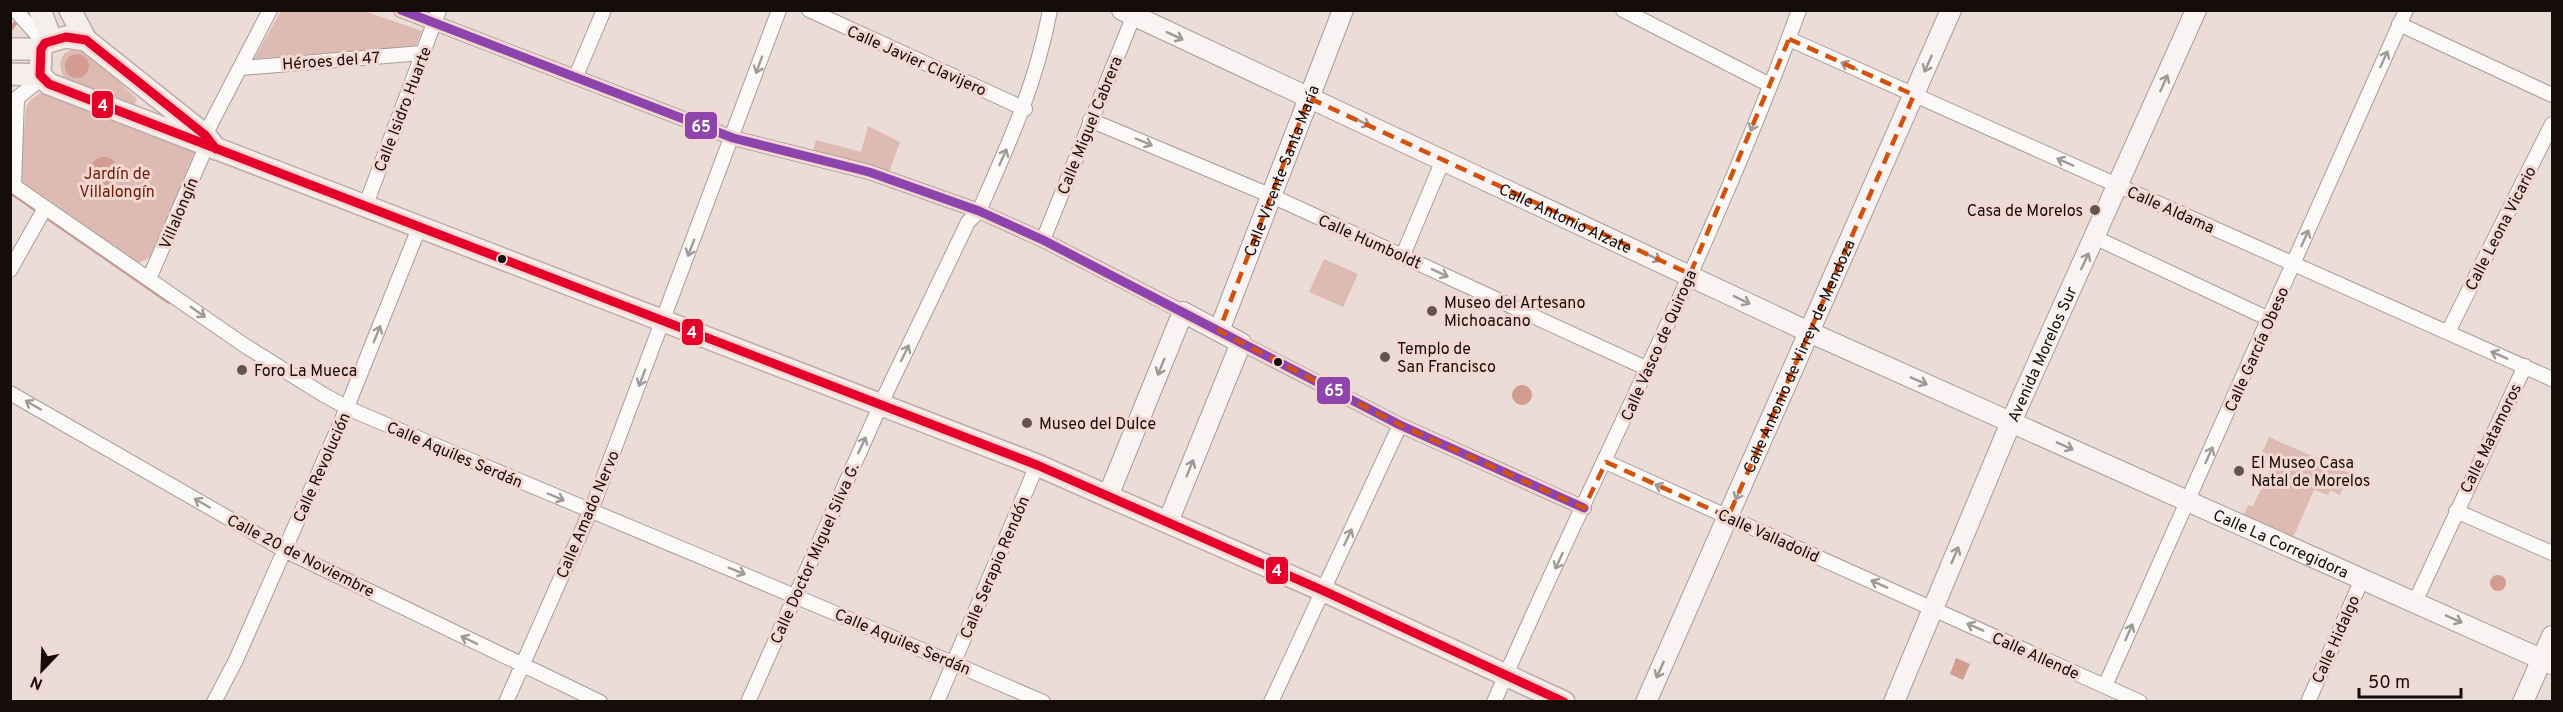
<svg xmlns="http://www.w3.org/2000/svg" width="2563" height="712" font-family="Overpass,sans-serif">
	<rect width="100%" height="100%" fill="#ebdcd8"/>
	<path fill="#ddbbb3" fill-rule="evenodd" d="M281,11H364L422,31L416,46L254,59Z
		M77,48L87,51L137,99L134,105L64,78C56,64 61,50 77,48ZM75,55L83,56L89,66L87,73L78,78L71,76Z
		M41,93L195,151L152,256L136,264L19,186L26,108L30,100Z
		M868,126L900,142L888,175L813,151L816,140L861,152Z
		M1324,259L1358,274L1343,307L1309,292Z
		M2269,437L2350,473L2340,495L2330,490L2328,495L2314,490L2292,540L2242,518L2248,505L2253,506L2275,459L2262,453Z"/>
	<path fill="#d29d90" d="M65 66a12 12 0 1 1 24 0a12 12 0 1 1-24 0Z
		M90 171a14 14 0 1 1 28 0a14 14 0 1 1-28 0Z
		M1512 395a10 10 0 1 1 20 0a10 10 0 1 1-20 0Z
		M2490 583a8 8 0 1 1 16 0a8 8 0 1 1-16 0Z
		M1956,658L1970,664L1963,680L1950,674Z"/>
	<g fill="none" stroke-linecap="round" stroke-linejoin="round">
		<path stroke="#d29d90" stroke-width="4" d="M10,30L25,10
			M10,192L169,302"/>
		<g stroke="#a79c99" stroke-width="16">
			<path id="street" d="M15,10L45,43
				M401,10L733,138L869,172L979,211L1043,240L1183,312
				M809,10L1025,109
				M1623,10L1770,85
				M2399,24L2552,95
				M1789,39L2552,379
				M241,68L422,53
				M576,76L604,10
				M42,78L17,98L14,186L244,345L324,395L352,410C582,508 813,602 1043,702
				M1090,120L1272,196L1648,369
				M365,207L439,10
				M2096,238L2269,319
				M1043,240L1136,10
				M1403,255L1443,160
				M10,270L45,208
				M149,279L203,154L205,135L270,10
				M2448,332L2552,124
				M1241,343L1400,425L1584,508
				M10,393L284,550L600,702
				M1606,462L2140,702
				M2456,511L2552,553
				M2415,602L2525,366
				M2105,686L2406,10
				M214,702L236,660L341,422L419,228
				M506,702L594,503L779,10
				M748,702L885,395L968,222L979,211C1009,143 1036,85 1050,10
				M937,702L1037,465
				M1271,702L1400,425
				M1494,702C1594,471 1713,248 1799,10
				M2308,702L2363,577"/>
		</g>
		<g stroke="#a79c99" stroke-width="22">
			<g id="secondary">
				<path id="s1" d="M1122,10L1809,332L2552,664"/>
				<path id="s2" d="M1219,331L1343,10"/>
				<path d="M1108,496L1183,312L1241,343L1168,522"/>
				<path id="s3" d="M1646,702L1951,10"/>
				<path id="s4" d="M1894,702L2011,422L2196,10"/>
				<path d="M2523,702L2552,636"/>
			</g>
		</g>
		<g stroke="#bdada8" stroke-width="24">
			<path id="primary" d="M40,10L51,39
				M70,10L86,40
				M10,49H41
				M10,74L40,75
				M216,149L205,135L86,40L66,37L45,43L41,49L40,75L49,84L1037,465L1324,591L1564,702"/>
		</g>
		<use href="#street" stroke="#fcfaf9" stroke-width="14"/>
		<use href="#secondary" stroke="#f9f4f3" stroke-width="20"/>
		<use href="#primary" stroke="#f5eeec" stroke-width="21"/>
		<g stroke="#f3d7d0" stroke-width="14">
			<path id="bus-1" d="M401,10L733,138L869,172L979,211L1043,240L1400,425L1584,508"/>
		</g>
		<g stroke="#f3d7d0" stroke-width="14">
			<path id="bus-2" d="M216,149L205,135L86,40L66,37L45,43L41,49L40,75L49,84L1037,465L1324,591L1564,702"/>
		</g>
		<use href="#bus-1" stroke="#8e44ad" stroke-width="9"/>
		<use href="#bus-2" stroke="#e4002b" stroke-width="9"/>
	</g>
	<defs><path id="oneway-shaft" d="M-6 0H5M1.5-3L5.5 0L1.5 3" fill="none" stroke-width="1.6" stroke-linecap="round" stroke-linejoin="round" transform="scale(1.5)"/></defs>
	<g stroke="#9e9896">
		<use href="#oneway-shaft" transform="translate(1175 36) rotate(25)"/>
		<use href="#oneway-shaft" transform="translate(1928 64) rotate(114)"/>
		<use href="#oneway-shaft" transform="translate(2164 83) rotate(-66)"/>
		<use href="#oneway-shaft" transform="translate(1362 122) rotate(25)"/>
		<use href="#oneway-shaft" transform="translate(1653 257) rotate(25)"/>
		<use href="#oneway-shaft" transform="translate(2085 261) rotate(-65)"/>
		<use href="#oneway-shaft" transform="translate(1742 300) rotate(26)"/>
		<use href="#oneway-shaft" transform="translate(1161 367) rotate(112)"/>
		<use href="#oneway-shaft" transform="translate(1919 381) rotate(24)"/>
		<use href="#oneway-shaft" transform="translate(2065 446) rotate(24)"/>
		<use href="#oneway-shaft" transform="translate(1190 468) rotate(-68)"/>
		<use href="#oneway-shaft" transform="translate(1739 492) rotate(114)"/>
		<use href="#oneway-shaft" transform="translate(1955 555) rotate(-67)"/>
		<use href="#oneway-shaft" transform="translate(2454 619) rotate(24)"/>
		<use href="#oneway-shaft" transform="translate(1660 670) rotate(114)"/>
	</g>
	<g stroke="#a09b99">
		<use href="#oneway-shaft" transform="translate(2384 59) rotate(-66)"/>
		<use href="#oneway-shaft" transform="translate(759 65) rotate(110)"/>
		<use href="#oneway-shaft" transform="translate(1849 66) rotate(-156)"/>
		<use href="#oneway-shaft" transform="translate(1754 123) rotate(113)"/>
		<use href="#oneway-shaft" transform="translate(1144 142) rotate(23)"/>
		<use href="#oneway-shaft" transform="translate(1003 157) rotate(-66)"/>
		<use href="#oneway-shaft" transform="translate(2065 162) rotate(-156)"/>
		<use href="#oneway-shaft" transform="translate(2305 238) rotate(-66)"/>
		<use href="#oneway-shaft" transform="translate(691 248) rotate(111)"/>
		<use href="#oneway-shaft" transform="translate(1440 273) rotate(25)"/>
		<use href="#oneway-shaft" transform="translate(198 312) rotate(35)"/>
		<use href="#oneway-shaft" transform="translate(377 334) rotate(-68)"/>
		<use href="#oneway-shaft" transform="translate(905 353) rotate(-64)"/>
		<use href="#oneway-shaft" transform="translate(2499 355) rotate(-156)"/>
		<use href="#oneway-shaft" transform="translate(642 378) rotate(111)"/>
		<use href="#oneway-shaft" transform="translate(33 405) rotate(-150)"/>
		<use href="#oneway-shaft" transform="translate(862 445) rotate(-65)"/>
		<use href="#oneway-shaft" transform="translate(2209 455) rotate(-66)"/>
		<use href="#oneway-shaft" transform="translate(1663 488) rotate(-156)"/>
		<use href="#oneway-shaft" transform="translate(556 497) rotate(23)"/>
		<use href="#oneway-shaft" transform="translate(202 503) rotate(-150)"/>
		<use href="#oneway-shaft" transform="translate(1348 537) rotate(-65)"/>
		<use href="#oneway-shaft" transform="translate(1559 561) rotate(115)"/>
		<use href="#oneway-shaft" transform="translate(737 571) rotate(22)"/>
		<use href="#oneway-shaft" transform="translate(1879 584) rotate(-156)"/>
		<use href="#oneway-shaft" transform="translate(1975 627) rotate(-156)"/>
		<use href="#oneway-shaft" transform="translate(2129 632) rotate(-66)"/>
		<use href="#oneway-shaft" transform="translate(469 640) rotate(-154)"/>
	</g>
	<path fill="none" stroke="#d3510c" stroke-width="4.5" stroke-dasharray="12 8" stroke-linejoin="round" d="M1789,39L1914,95L1728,517L1606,462L1584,508L1400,425L1219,331L1309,98L1690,274Z"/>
	<g fill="#615552" stroke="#f3d7d0" stroke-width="2">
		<circle cx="2095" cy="210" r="6"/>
		<circle cx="1432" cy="311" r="6"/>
		<circle cx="1385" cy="357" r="6"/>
		<circle cx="242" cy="370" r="6"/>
		<circle cx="1027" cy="423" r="6"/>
		<circle cx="2239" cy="471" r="6"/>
	</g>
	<g fill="#160d0a" stroke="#f3d7d0" stroke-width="2">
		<circle cx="502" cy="259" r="5"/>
		<circle cx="1278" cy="362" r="5"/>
	</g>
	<g text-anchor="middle" stroke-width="6" stroke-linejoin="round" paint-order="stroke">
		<g font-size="16" fill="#160d0a" stroke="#f3d7d0">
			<text transform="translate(331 60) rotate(-4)" y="6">Héroes del 47</text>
			<text transform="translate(917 60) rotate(24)" y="6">Calle Javier Clavijero</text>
			<text transform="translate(402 109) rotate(-69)" y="6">Calle Isidro Huarte</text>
			<text transform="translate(1089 125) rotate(-68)" y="6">Calle Miguel Cabrera</text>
			<text dy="6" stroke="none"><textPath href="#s2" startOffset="172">Calle Vicente Santa María</textPath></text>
			<text transform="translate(2171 209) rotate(24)" y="6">Calle Aldama</text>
			<text transform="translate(178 213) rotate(-67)" y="6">Villalongín</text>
			<text dy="6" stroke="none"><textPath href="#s1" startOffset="490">Calle Antonio Alzate</textPath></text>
			<text transform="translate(2500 228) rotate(-63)" y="6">Calle Leona Vicario</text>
			<text transform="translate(1370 241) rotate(24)" y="6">Calle Humboldt</text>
			<text transform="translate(1658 345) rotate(-66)" y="6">Calle Vasco de Quiroga</text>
			<text transform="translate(2256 349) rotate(-66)" y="6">Calle García Obeso</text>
			<text dy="6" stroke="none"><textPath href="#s4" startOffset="378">Avenida Morelos Sur</textPath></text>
			<text dy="6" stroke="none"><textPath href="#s3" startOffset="378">Calle Antonio de Virrey de Mendoza</textPath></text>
			<text transform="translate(2490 438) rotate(-64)" y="6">Calle Matamoros</text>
			<text transform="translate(455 454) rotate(23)" y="6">Calle Aquiles Serdán</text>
			<text transform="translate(321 467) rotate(-66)" y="6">Calle Revolución</text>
			<text transform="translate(587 514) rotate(-67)" y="6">Calle Amado Nervo</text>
			<text transform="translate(1769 535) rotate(24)" y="6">Calle Valladolid</text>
			<text dy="6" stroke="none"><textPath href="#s1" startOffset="1276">Calle La Corregidora</textPath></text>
			<text transform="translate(814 553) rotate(-66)" y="6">Calle Doctor Miguel Silva G.</text>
			<text transform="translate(301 555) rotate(27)" y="6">Calle 20 de Noviembre</text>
			<text transform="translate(994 567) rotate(-67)" y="6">Calle Serapio Rendón</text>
			<text transform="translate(2335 639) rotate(-66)" y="6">Calle Hidalgo</text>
			<text transform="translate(903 641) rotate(23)" y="6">Calle Aquiles Serdán</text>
			<text transform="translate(2036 655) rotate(24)" y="6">Calle Allende</text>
		</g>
		<g font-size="16" fill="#6e1b07" stroke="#f3d7d0">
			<text x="117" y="179">Jardín de<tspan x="117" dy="18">Villalongín</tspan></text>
		</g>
		<g font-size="16" fill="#160d0a" stroke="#f3d7d0" text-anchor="start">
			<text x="2083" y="216" text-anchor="end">Casa de Morelos</text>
			<text x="1444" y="308">Museo del Artesano<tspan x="1444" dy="18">Michoacano</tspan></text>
			<text x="1397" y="354">Templo de<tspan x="1397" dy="18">San Francisco</tspan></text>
			<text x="254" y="376">Foro La Mueca</text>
			<text x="1039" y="429">Museo del Dulce</text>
			<text x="2251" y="468">El Museo Casa<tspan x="2251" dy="18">Natal de Morelos</tspan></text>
		</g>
	</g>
	<g stroke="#f3d7d0" stroke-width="2">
		<rect x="91" y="90" width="23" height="29" rx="6" fill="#e4002b"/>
		<rect x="684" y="111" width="34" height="29" rx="6" fill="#8e44ad"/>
		<rect x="681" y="318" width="23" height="28" rx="6" fill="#e4002b"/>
		<rect x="1316" y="376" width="35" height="29" rx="6" fill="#8e44ad"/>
		<rect x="1265" y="556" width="24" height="29" rx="6" fill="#e4002b"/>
	</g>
	<g font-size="16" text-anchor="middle" font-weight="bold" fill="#fff">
		<text x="103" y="111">4</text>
		<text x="701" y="132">65</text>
		<text x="692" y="338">4</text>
		<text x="1334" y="396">65</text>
		<text x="1277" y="576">4</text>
	</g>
	<rect width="2563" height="712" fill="none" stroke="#160d0a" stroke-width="24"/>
	<g transform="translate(42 670) rotate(203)" stroke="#f3d7d0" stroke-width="4.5" paint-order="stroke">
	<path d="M0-4.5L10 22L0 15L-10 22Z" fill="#160d0a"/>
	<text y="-9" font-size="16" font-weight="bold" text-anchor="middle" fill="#160d0a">N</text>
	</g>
	<path d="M2359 688v9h102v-9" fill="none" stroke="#160d0a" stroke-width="3"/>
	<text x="2368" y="688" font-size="18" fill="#160d0a" stroke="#f3d7d0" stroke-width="4.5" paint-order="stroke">50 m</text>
</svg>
